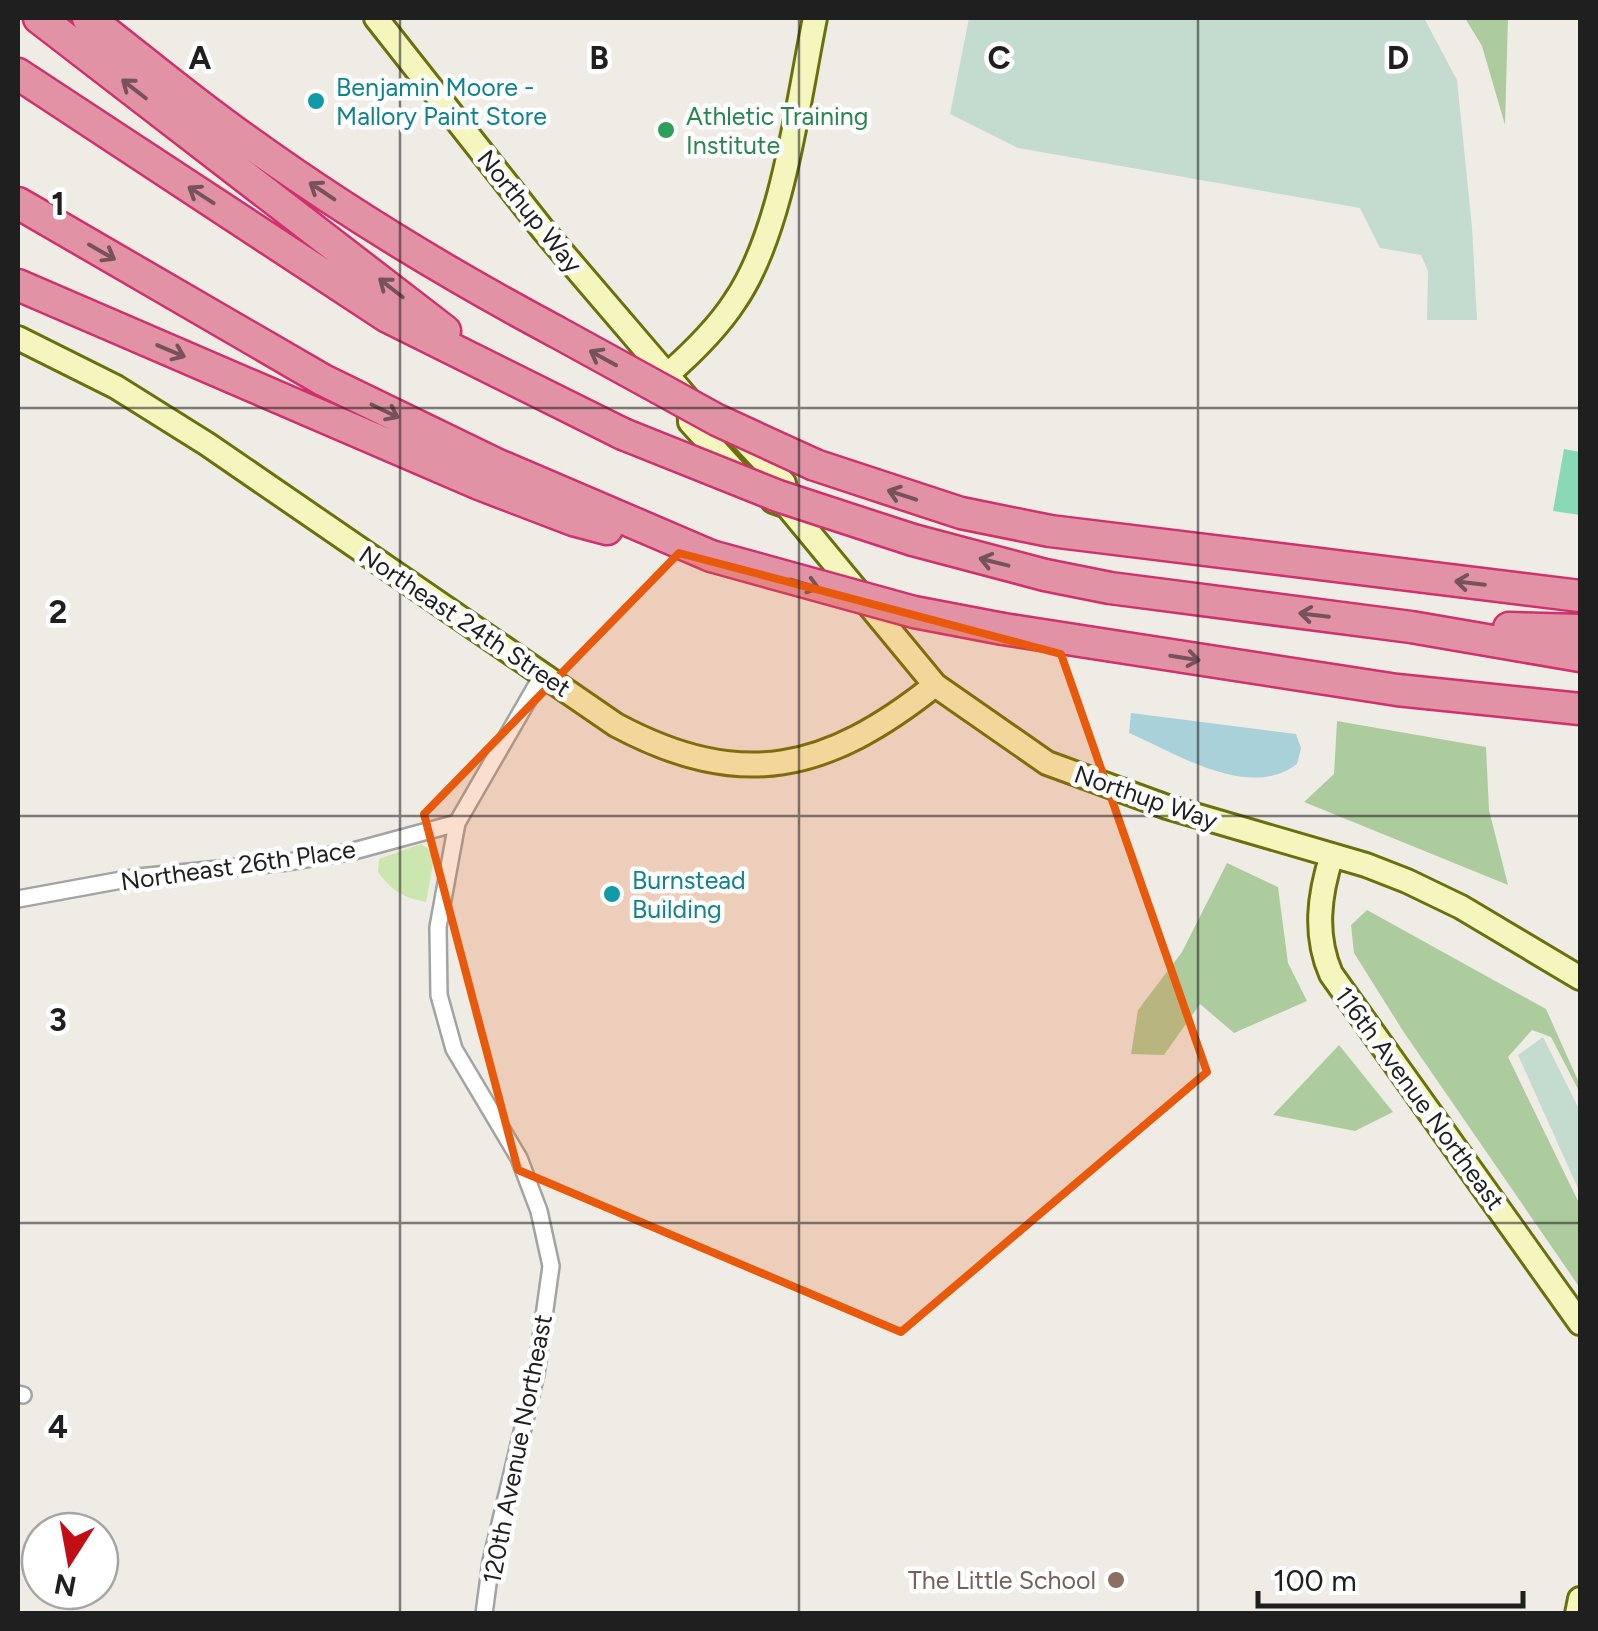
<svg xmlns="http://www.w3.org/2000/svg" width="1598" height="1631" font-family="Figtree,sans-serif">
	<rect width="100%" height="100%" fill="#efece6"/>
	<path fill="#cce6af" d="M421,844L435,853L426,902C403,898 391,890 378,872L379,859Z"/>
	<path fill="#adcc9d" d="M1465,18H1508L1505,125L1482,46Z
		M1337,721L1486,747L1489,810L1508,885L1304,802L1334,774Z
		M1227,863L1278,887L1288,963L1307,1001L1234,1033L1200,1004L1164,1055L1131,1054L1138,1010L1182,952Z
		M1367,910L1546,1009L1580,1085V1093L1551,1037L1532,1030L1508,1057L1580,1205V1288L1403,1031L1354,953L1351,925Z
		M1339,1045L1393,1112L1355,1131L1273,1115Z"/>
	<path fill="#c4dcd0" d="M969,18H1424L1457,80L1472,227L1477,320H1427L1428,271L1421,255L1380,248L1360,208L1018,148L950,114Z
		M1543,1037L1580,1111V1193L1518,1055Z"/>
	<path fill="#89d9b7" d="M1564,449L1580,452V515L1553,511Z"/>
	<path fill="#a9d1da" d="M1131,713L1296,734L1301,748L1297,764C1249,801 1176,753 1129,733Z"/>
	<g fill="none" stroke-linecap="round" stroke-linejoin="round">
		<g stroke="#a3a3a3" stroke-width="20">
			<path id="street" d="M18,899L138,877L288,862L350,852L457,823
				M18,1394L23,1395
				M484,1614L491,1561L536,1374L551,1266L539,1211L519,1158L454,1049L439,995L438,927L457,823L543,674"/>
		</g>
		<g stroke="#69700c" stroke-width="28">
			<path id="secondary" d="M376,18L544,231L687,398
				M18,338L116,387L207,444L616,725C742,792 827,771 935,685
				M667,375C692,353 717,329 735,301C783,231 798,101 815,18
				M689,401L690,422L744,481
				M740,436L784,483L787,506
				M773,501L787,506L935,685L1047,763L1167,807L1366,865L1407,881L1461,907L1580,978
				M1332,855C1319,895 1314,935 1331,974L1580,1323
				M1577,1614L1580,1599"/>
		</g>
		<g stroke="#d0306e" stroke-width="35">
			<path id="highway" d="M39,18L445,331
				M88,18C132,52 175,88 220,121C326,200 439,269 555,331
				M18,74L386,316L623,434
				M18,203L323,380L496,464L711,556
				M18,285L479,484L573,520L607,529
				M815,465L961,513L1050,531L1580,596
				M913,540L1045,575L1110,588L1411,627L1580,656
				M1509,628L1580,630
				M1003,629L1397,690L1580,709"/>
		</g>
		<use href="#street" stroke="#fff" stroke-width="15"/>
		<use href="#secondary" stroke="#f5f6be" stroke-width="22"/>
		<use href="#highway" stroke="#e193a5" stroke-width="30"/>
		<g stroke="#d0306e" stroke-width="35" stroke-linecap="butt">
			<path id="highway-bridge" d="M555,331L717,420L815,465
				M623,434L778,496L913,540
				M711,556L914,612L1003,629"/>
		</g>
		<use href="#highway-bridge" stroke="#e193a5" stroke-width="30"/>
	</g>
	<defs><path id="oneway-shaft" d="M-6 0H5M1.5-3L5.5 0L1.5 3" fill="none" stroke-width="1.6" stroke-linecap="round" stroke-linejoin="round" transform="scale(2.5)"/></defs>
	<g stroke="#76535b">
		<use href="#oneway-shaft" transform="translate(134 89) rotate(-142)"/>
		<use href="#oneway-shaft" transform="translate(322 191) rotate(-146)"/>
		<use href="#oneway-shaft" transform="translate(201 195) rotate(-147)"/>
		<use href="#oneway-shaft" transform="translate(102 252) rotate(30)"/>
		<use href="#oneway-shaft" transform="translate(391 288) rotate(-142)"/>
		<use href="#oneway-shaft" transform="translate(171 351) rotate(23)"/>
		<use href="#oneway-shaft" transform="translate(603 358) rotate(-151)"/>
		<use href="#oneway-shaft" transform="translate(385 411) rotate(26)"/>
		<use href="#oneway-shaft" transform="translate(902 495) rotate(-162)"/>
		<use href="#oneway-shaft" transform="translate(994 562) rotate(-166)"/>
		<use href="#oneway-shaft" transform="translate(1470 583) rotate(-173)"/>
		<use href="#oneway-shaft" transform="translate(805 584) rotate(17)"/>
		<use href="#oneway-shaft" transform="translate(1314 615) rotate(-173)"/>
		<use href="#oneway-shaft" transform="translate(1185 658) rotate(9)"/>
	</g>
	<path fill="#e8590c" fill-opacity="0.2" stroke="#e8590c" stroke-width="8" stroke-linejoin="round" d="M679,553L1061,654L1207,1072L901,1332L518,1170L424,814Z"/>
	<path fill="none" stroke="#1f1f1f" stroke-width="2.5" stroke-opacity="0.55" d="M400,18V1614M799,18V1614M1198,18V1614M18,408H1580M18,816H1580M18,1223H1580"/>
	<g fill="#0f9aa8" stroke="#fff" stroke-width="4">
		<circle cx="316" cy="101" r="10"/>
		<circle cx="612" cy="894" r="10"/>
	</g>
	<circle fill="#2e9e5b" stroke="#fff" stroke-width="4" cx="666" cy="130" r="10"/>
	<circle fill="#8d6e63" stroke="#fff" stroke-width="4" cx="1116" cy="1580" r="10"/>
	<g text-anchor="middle" stroke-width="9" stroke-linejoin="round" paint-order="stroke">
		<g font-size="25" fill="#0d838f" stroke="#fff" text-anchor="start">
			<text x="336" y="96">Benjamin Moore -<tspan x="336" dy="29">Mallory Paint Store</tspan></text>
			<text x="632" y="889">Burnstead<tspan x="632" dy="29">Building</tspan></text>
		</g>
		<g font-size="25" fill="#27864d" stroke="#fff" text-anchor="start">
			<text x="686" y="125">Athletic Training<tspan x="686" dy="29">Institute</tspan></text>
		</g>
		<g font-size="25" fill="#1f1f1f" stroke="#fff">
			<text transform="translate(530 211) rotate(51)" y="9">Northup Way</text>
			<text transform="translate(465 621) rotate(34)" y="9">Northeast 24th Street</text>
			<text transform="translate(1146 797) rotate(19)" y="9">Northup Way</text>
			<text transform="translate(238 865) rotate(-8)" y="9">Northeast 26th Place</text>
			<text transform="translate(1420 1098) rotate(54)" y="9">116th Avenue Northeast</text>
			<text transform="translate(517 1449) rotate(-79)" y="9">120th Avenue Northeast</text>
		</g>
		<g font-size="25" fill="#785e54" stroke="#fff" text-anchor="end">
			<text x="1096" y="1589">The Little School</text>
		</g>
	</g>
	<g font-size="32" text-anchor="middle" font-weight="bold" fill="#1f1f1f" stroke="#fff" stroke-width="9" stroke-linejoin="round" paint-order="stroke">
		<text x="200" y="69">A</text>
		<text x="599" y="69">B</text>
		<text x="999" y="69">C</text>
		<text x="1398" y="69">D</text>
		<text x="58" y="215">1</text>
		<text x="58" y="623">2</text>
		<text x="58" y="1031">3</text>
		<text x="58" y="1438">4</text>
	</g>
	<rect width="1598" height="1631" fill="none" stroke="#1f1f1f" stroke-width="40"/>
	<g transform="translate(70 1561) rotate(191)"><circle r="48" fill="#ffffff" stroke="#a5a5a5" stroke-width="2.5"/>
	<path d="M0-8L18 38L0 25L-18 38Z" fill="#c10d14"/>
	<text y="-15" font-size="28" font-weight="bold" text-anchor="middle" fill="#1f1f1f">N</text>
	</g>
	<path d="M1258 1591v15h265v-15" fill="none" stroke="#1f1f1f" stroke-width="5"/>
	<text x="1273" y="1591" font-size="30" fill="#1f1f1f" stroke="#ffffff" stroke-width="8" paint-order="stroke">100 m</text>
</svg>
